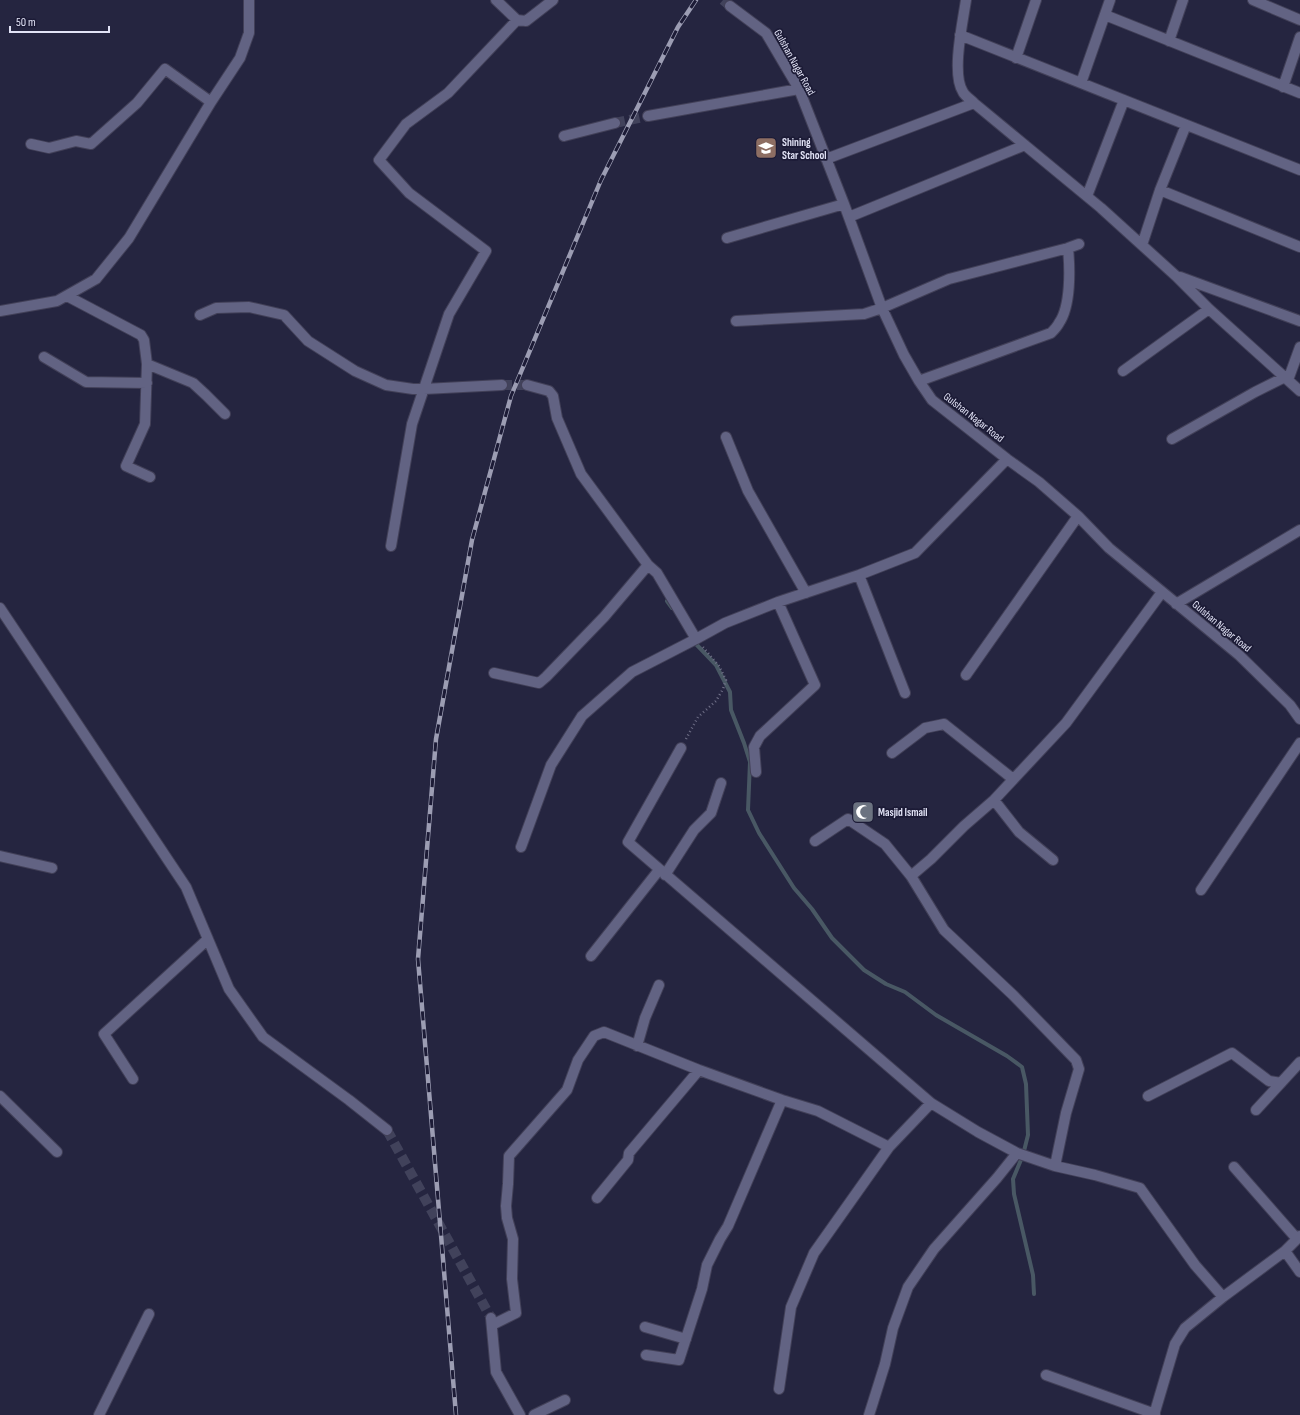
<svg xmlns="http://www.w3.org/2000/svg" width="1300" height="1415" font-family="'Sofia Sans Condensed',sans-serif">
	<rect width="100%" height="100%" fill="#252540"/>
	<g fill="none" stroke-linecap="round" stroke-linejoin="round">
		<path stroke="#495864" stroke-width="4" d="M667,601L672,608
			M695,643L716,665L730,692L731,710L744,743L750,762L748,810L759,833L794,888L812,909L832,938L864,970L886,984L905,992L936,1015L1007,1056L1022,1067L1026,1084L1028,1135L1023,1155L1013,1179L1014,1194L1033,1275L1034,1294"/>
		<path stroke="#41425b" stroke-width="10" stroke-dasharray="10 5" stroke-linecap="butt" d="M723,0L730,6
			M615,123L648,116
			M502,385H527
			M387,1130L491,1318"/>
		<g stroke="#424058" stroke-width="12">
			<path id="minor" d="M496,0L517,20L526,21L553,0
				M966,0C963,21 951,74 963,92C965,96 970,99 974,103L1101,208L1176,276L1209,309L1300,391
				M1253,0L1300,20
				M730,6L766,33L799,89L844,204L882,308L904,355L919,381L932,400L1007,459L1039,482L1078,516L1109,548L1239,655L1290,705L1300,719
				M1105,15L1300,93
				M960,35L1300,170
				M1169,41L1183,0
				M1016,58L1036,0
				M1081,83L1110,0
				M1283,87L1300,37
				M648,116L799,89
				M564,136L615,123
				M31,144L49,148L76,141L91,144L137,103L165,69L211,102
				M826,159L974,103
				M1160,190L1300,247
				M1087,196L1124,100
				M849,217L1025,145
				M727,238L844,204
				M1142,245L1160,190L1186,125
				M1180,277L1300,321
				M67,296L141,335L144,340L147,364L193,383L206,395L225,414
				M0,311L57,301L96,279L129,238L211,102L240,58L249,33V0
				M200,315L216,308L249,307L284,315L308,341L355,371L386,385L413,389H424L502,385
				M736,321L864,314L882,308L949,279L1068,248L1079,244
				M44,357L86,382L147,383
				M147,364L145,424L126,466L150,477
				M1123,371L1209,309
				M1288,380L1300,347
				M919,381L1051,333C1054,330 1057,327 1059,323C1071,306 1070,269 1068,248
				M726,437L748,491L806,593
				M1172,439L1255,392L1285,377
				M391,546L412,424L449,314L486,251L409,193L379,160L406,124L448,93L517,20
				M859,575L905,693
				M1176,604L1300,530
				M0,608L186,887L229,989L263,1037L349,1100L387,1130
				M696,639L725,623L778,602L859,575L915,553L1007,459
				M494,673L539,683L546,677L604,617L648,565
				M966,675L1078,516
				M681,748L628,842L931,1103L978,1132L1017,1153L1055,1166L1095,1175L1140,1188L1195,1265L1223,1297
				M892,753L925,728L944,724L1013,779
				M756,772L754,747L760,736L815,685L778,602
				M994,800L1019,832L1053,860
				M815,841L848,819L885,844L911,876
				M521,847L551,765L582,716L632,672L696,639L657,573L648,565L581,474L557,418L553,396L549,391L527,385
				M0,856L52,868
				M665,875L694,830L711,813L721,783
				M1201,890L1300,743
				M591,956L659,870
				M637,1046L645,1018L659,985
				M133,1079L104,1034L208,939
				M0,1096L57,1152
				M1148,1096L1232,1053L1269,1081L1281,1083
				M1256,1110L1300,1062
				M1055,1166L1066,1113L1079,1069L1076,1060L1013,995L944,930L911,876L931,859L964,826L994,800L1066,723L1162,592
				M1234,1167L1297,1239
				M597,1198L628,1160L629,1153L699,1070
				M1285,1251L1300,1272
				M491,1318L496,1372L520,1415
				M492,1325L516,1313L512,1279L513,1239L507,1218L506,1206L508,1184L509,1156L567,1090L578,1060L594,1036L604,1032L699,1070L782,1100L818,1111L889,1147
				M645,1327L686,1339
				M646,1355L679,1360L702,1289L707,1265L720,1239L728,1226L782,1100
				M1046,1375L1155,1414
				M779,1389L791,1307L814,1253L889,1147L931,1103
				M99,1415L149,1314
				M534,1415L565,1400
				M869,1415L885,1364L893,1328L908,1287L934,1249L997,1178L1017,1153
				M1154,1415L1175,1344L1185,1328L1223,1297L1285,1251L1300,1236"/>
		</g>
		<path stroke="#717189" stroke-width="2.5" stroke-dasharray="1 3" stroke-linecap="butt" d="M686,739L698,717L716,701L723,689L726,680L719,666L702,646"/>
		<use href="#minor" stroke="#626383" stroke-width="10"/>
		<g stroke="#9c9db3" stroke-width="4.5">
			<path id="rail" d="M456,1415L418,959L436,739L472,540L511,396L601,180L678,27L696,0"/>
		</g>
		<use href="#rail" stroke="#1c1b36" stroke-width="3" stroke-dasharray="9" stroke-linecap="butt"/>
	</g>
	<defs>
		<g id="school-square" transform="scale(1.15)"><rect x="-9" y="-9" width="18" height="18" rx="4" fill="#8d6e63" stroke="#1c1b36"/><path d="M0-5L7-2L0 1L-7-2ZM-4 1L0 2.5L4 1V4Q0 6-4 4Z" fill="#fff"/></g>
		<g id="mosque-square" transform="scale(1.15)"><rect x="-9" y="-9" width="18" height="18" rx="4" fill="#6b7280" stroke="#1c1b36"/><path d="M3.5-4.9A6 6 0 1 0 3.5 4.9A5 5 0 1 1 3.5-4.9Z" fill="#fff"/></g>
	</defs>
	<g fill-rule="evenodd">
		<use href="#school-square" x="766" y="148"/>
		<use href="#mosque-square" x="863" y="812"/>
	</g>
	<g text-anchor="middle" stroke-width="3.5" stroke-linejoin="round" paint-order="stroke">
		<g font-size="11" fill="#e2e3f6" stroke="#1c1b36">
			<text transform="translate(795 62) rotate(61)" y="4">Gulshan Nagar Road</text>
			<text transform="translate(974 417) rotate(38)" y="4">Gulshan Nagar Road</text>
			<text transform="translate(1222 626) rotate(40)" y="4">Gulshan Nagar Road</text>
		</g>
		<g font-size="11" font-weight="bold" fill="#e2e3f6" stroke="#1c1b36" text-anchor="start">
			<text x="782" y="146">Shining<tspan x="782" dy="13">Star School</tspan></text>
			<text x="878" y="816">Masjid Ismail</text>
		</g>
	</g>
	<path d="M10 26v6h99v-6" fill="none" stroke="#e2e3f6" stroke-width="2"/>
	<text x="16" y="26" font-size="12" fill="#e2e3f6" stroke="#1c1b36" stroke-width="3" paint-order="stroke">50 m</text>
</svg>
